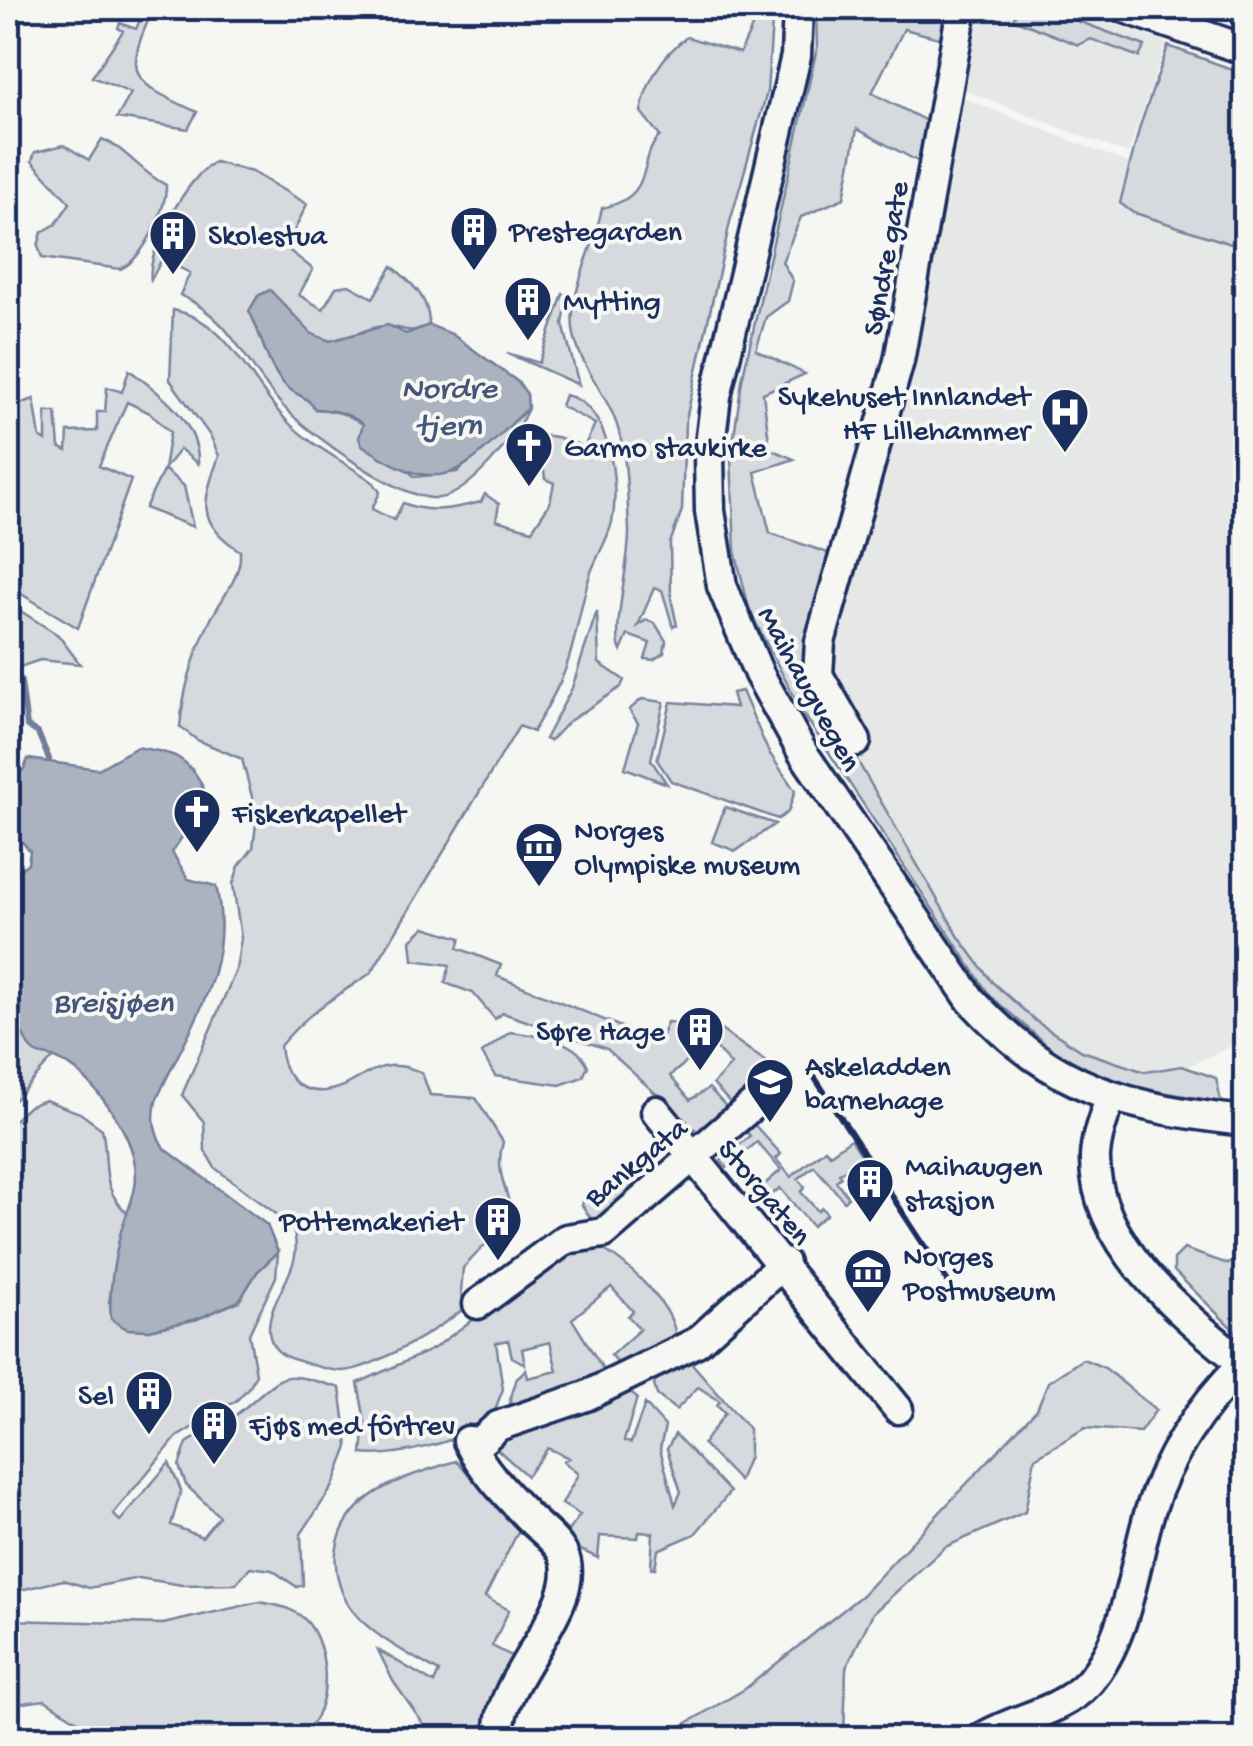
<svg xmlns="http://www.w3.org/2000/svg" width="1253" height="1746" font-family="'Gochi Hand',sans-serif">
	<rect width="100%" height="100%" fill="#f6f6f2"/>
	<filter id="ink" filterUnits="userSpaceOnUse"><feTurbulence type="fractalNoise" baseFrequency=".01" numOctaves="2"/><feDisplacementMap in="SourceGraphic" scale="20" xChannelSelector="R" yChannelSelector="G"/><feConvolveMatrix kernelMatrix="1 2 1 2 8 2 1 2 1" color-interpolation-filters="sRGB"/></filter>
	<g filter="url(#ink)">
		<path fill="#e6e7e7" d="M978,8H1067L1166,42L1128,154L962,89Z
			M1170,45L1245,72V1040L1162,1078L1077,1055L1016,1013L973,965L799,688L916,339L961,97L1128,163Z"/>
		<path fill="#d6d9dd" stroke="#78849e" stroke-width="2.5" d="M136,8H154C121,77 132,82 197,112L188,129L117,118L131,93L92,77L123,31L118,28L120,23L136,29L144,11Z
			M761,8H773L767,92L730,222L685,424L682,510L670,543L671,598L677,625L673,627L662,590L654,588L638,626L646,620L655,623L666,641L664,653L653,660L645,659L650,643L628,635L621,651C611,634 630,561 629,531C627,495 628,451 614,417C600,383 568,352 573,312C577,277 595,243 602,208C658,196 636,158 660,136L641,112C646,82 663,54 687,37L740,53Z
			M816,8H938L948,16L943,39L904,29L872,93L930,123L921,163L857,129L844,198L801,217L782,262L793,281L788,301L766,317L756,350L805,374L763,393L770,449L794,459L755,472L770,533L831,554L811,635L853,753L959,937L992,982L1037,1022L1082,1051L1145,1072L1182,1066L1216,1078L1221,1102L1142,1089L1094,1072L1053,1050L990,996L801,710L750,612L735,551L731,457L742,380L817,48Z
			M1019,8H1043L1145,46L1139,57L1091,39L1078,45L1013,19Z
			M1168,46L1245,74V217L1231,244L1132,212L1120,203L1140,126Z
			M102,139C127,149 141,173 166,185C167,209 143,260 120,269L42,258L38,246L42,232L56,224L70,203L32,161L35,152L64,145L89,160Z
			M215,162L252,172L307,204L286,248L313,269L299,295L323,309L336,287L349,285L373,298L392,266C412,284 429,296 429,325C403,337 406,326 384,326C366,326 348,342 330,341C307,340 284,307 270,290L258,296L250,311C262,335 266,365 285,385C295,396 307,395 315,409C334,410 348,413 363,424V431L415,477L457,472L528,408C518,434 468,496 439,498C403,502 307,433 283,406C246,366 233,319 180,295L190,273L162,259L151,280C146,251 188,175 215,162Z
			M563,294L568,295L563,324L579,385L507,353L539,363Z
			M173,310C230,321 249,382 286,420C309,445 346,462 374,483L380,492L372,509L394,520L403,503C429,514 453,509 481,502L485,494L499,504L496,520L532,530L550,503L554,483L545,479L542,455L521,450L510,456C533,427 554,434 584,447L595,424L561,406L565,395C610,403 620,485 612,522C608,539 597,556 591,572C580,604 577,639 565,670C557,692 544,712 533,732L519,726L371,973C334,998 310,1010 280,1046C282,1071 295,1093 325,1091C359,1089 374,1050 422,1073L430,1095L476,1098L503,1142C492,1182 515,1189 510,1231L485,1245L463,1268L461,1292L466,1307C441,1327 373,1370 342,1371C328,1371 310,1364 296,1360C280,1356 269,1347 269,1328C271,1291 309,1265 291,1225L215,1168L205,1151L204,1122L182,1095L236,970L241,938L233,884L239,866L253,848L257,816L242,759L197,740L180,727C183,691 194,654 210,621C221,598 242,577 240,551C195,521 203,502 219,456L211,437L170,380Z
			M129,370C159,392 200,423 198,464L180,449L164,469L184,486L193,527L145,508L164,469L170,432L150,413L127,402L99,466L131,480L78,628L8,586V408L34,399L40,437L46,441V412H56L59,447L67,451L68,432L97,431V412H105L107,387L122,392Z
			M8,603L58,635L80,664L40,660L8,671Z
			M597,611L599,663L624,680L621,687L568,722L550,741L545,739L572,688Z
			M742,691L768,751L795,791L788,812L778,819L671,781L657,760L671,702L736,707L732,693Z
			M642,699L664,702L651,760L667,784L625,768L638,723L629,710Z
			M725,807L775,824L736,851L712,842Z
			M425,927L461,938L458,948L501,965L497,976L626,1029L622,1039L642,1048L650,1030L662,1035L667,1022L715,1026L768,1063L770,1078L736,1109L713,1084L731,1065L710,1042L670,1076L690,1100L709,1088L732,1113L701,1135L607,1049L503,1013L495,1019L473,993L445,983L450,965L413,960L411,940Z
			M8,1001L31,1049L54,1057L8,1107Z
			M510,1032C537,1036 576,1038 588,1066L583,1077L560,1085L495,1076L482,1053Z
			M45,1100L80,1113L102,1129C110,1163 98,1186 128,1214L109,1302L149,1330L197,1319L239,1301L257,1272L278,1252L276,1277L249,1334L256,1374L250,1386L237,1400L177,1437L113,1514L120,1521L169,1463L181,1490L171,1525L202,1537L219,1516L186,1485L179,1466L187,1443C204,1431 227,1424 242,1410C288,1371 279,1370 340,1388L348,1447L333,1486L301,1534L303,1585L297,1587L272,1570L250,1567L236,1584L182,1585L139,1578L89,1588L63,1580L8,1593V1125L29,1106Z
			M751,1121L781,1154L776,1159L791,1177L825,1149L830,1154L851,1139L865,1160L839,1173L841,1177L836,1181L848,1197L844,1201L814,1166L798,1179L805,1188L801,1192L818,1211L822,1208L827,1214L812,1226L780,1188L758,1206L751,1196L781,1170L757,1142L727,1168L721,1161L750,1136L742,1127Z
			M618,1173L632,1182V1193L602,1225L593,1222L582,1205L585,1196L604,1192Z
			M573,1245C583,1246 594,1245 604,1250C629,1264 679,1311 675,1340L623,1369L611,1355L640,1329L628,1316L633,1311L611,1287L572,1319L608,1377L507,1410L517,1378L526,1369L528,1378L557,1371L550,1342L522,1349L525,1364L512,1357L508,1340L496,1343L503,1389L491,1420C463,1441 395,1458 362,1454L365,1421L358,1383L433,1349Z
			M1184,1249L1228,1264L1245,1254V1341L1174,1271V1259Z
			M1083,1359L1105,1368L1156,1410L1140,1432L1085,1428L1035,1458L1025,1512L945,1547L873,1613L846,1668L844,1738H661L745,1689L862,1595L1037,1409L1048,1382Z
			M689,1360L749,1429V1456L739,1481L703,1444L725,1413L717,1405L720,1401L698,1387L676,1410L657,1395L654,1385L658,1376Z
			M626,1389L637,1398L624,1441L631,1443L645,1404L665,1426L660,1449L675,1505L681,1492L667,1449L675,1434L730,1492L695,1534L658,1550L655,1568H651L653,1533L639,1532L638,1538L600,1536L598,1558L572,1546L508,1476L568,1531L580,1515L562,1504L578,1474L563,1461L569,1458L548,1448L527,1476L497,1449V1441Z
			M456,1461L521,1526L485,1597L509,1610L492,1646L517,1659L497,1738H433L393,1681L378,1650L434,1683L439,1672C409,1654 373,1637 352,1610C340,1594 334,1571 336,1552C345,1491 406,1477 456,1461Z
			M259,1602C277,1605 297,1608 309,1624C328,1649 333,1706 307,1729C299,1735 286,1735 277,1738H104L45,1700L8,1705V1620L163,1624Z"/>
		<path fill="#abb2c0" stroke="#717e99" stroke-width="2.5" d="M270,290L312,334L330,341L388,325L406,334L429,325L452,334L518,382L527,394L528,408C463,469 448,504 362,445L359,438L363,424C348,413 334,410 315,409C307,395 295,396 285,385C266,365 262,335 249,311L258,296Z
			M137,747C149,750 166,751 177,757C200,770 214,803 206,828L182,837L172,852L188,879L216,886C236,969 188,1028 156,1101C152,1120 154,1132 164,1148L267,1225L278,1252L257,1272L239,1301L197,1319L149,1330L127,1329L111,1319C108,1292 114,1262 120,1235C128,1205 142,1188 133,1155C124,1122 85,1067 52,1057C45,1054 38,1057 31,1049C0,1005 7,932 8,879L28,863L30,851L8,826L9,782L24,769L28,759L98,769Z"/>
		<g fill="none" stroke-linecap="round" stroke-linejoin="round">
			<path stroke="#717e99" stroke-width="6" d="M8,648L21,682L27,726L38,733L49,759"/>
			<g stroke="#1b2f5e" stroke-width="35">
				<path id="minor" d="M798,8L796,56L716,396L709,453L710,511L722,586L759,674L803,753L971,1000C1055,1091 1127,1108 1246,1121
					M1125,8L1246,50
					M856,741L818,675L820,642L899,361L962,8
					M1111,1097C1104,1116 1096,1136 1095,1157C1093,1245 1184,1316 1246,1366
					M656,1111L898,1409
					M478,1304L566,1239L604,1233L776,1085
					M500,1726C503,1674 588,1598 562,1552C554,1538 541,1530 530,1519C507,1495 483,1471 468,1441L480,1442L498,1426L586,1396L697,1342L784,1263
					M982,1738C1016,1717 1061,1713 1089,1682C1128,1637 1133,1567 1150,1511C1168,1454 1201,1406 1243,1364"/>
			</g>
			<use href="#minor" stroke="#f6f6f2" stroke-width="28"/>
			<path stroke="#1b2f5e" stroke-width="6" d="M815,1078L950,1285"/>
		</g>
	</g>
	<defs>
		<g id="building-pin" transform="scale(2.5)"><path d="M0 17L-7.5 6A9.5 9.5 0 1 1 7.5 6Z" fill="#1b2f5e" stroke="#f6f6f2"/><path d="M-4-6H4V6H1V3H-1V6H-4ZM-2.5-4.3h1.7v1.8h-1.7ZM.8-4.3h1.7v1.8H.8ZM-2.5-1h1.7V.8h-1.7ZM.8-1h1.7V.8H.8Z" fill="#fff"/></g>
		<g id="hospital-pin" transform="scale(2.5)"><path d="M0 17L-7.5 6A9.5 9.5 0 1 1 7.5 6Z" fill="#1b2f5e" stroke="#f6f6f2"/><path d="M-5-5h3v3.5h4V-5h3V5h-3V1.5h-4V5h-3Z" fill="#fff"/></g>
		<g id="church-pin" transform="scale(2.5)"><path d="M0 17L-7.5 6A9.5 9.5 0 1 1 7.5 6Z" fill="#1b2f5e" stroke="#f6f6f2"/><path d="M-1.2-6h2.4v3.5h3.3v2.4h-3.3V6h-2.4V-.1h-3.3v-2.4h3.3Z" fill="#fff"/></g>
		<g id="museum-pin" transform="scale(2.5)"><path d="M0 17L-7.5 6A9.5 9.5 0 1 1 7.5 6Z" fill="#1b2f5e" stroke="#f6f6f2"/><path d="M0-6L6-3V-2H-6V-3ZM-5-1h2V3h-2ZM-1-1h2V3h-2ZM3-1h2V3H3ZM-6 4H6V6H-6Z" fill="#fff"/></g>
		<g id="school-pin" transform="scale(2.5)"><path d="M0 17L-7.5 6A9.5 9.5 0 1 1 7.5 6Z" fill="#1b2f5e" stroke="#f6f6f2"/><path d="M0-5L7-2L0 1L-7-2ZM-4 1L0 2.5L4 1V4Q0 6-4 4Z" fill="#fff"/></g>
	</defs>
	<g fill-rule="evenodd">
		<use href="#building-pin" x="474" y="230"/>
		<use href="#building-pin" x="173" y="234"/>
		<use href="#building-pin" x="528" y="300"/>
		<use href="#hospital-pin" x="1065" y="412"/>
		<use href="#church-pin" x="529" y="446"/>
		<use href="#church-pin" x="197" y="812"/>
		<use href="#museum-pin" x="539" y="846"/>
		<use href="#building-pin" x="700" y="1030"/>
		<use href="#school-pin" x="770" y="1082"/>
		<use href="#building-pin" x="870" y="1182"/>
		<use href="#building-pin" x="498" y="1220"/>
		<use href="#museum-pin" x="868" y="1272"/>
		<use href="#building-pin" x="149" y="1394"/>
		<use href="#building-pin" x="214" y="1424"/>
	</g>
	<g text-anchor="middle" stroke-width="8" stroke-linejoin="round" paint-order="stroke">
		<g font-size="30" fill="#1b2f5e" stroke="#f6f6f2" text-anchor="start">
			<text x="509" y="240">Prestegarden</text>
			<text x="208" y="244">Skolestua</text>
			<text x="563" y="310">Mytting</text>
			<text x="1030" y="405" text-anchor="end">Sykehuset Innlandet<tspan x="1030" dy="34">HF Lillehammer</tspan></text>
			<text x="564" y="456">Garmo stavkirke</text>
			<text x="232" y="822">Fiskerkapellet</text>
			<text x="574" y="839">Norges<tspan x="574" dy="34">Olympiske museum</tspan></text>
			<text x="665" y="1040" text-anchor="end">Søre Hage</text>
			<text x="805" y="1075">Askeladden<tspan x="805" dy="34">barnehage</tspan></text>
			<text x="905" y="1175">Maihaugen<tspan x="905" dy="34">stasjon</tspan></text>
			<text x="463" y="1230" text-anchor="end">Pottemakeriet</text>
			<text x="903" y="1265">Norges<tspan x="903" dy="34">Postmuseum</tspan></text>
			<text x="114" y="1404" text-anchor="end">Sel</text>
			<text x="249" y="1434">Fjøs med fôrtrev</text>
		</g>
		<g font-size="30" fill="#1b2f5e" stroke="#f6f6f2">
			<text transform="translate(884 258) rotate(-80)" y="10">Søndre gate</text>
			<text transform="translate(811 688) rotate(61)" y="10">Maihaugvegen</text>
			<text transform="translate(635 1161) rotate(-39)" y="10">Bankgata</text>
			<text transform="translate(766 1191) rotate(50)" y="10">Storgaten</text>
		</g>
		<g font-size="32" font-style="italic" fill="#46567b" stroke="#f6f6f2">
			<text x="449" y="397">Nordre<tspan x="449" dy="37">tjern</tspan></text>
			<text x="113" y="1011">Breisjøen</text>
		</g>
	</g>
	<rect width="1253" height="1746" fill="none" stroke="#f6f6f2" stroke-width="40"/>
	<rect x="20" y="20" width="1213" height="1706" fill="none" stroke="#1b2f5e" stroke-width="4" filter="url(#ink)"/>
</svg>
